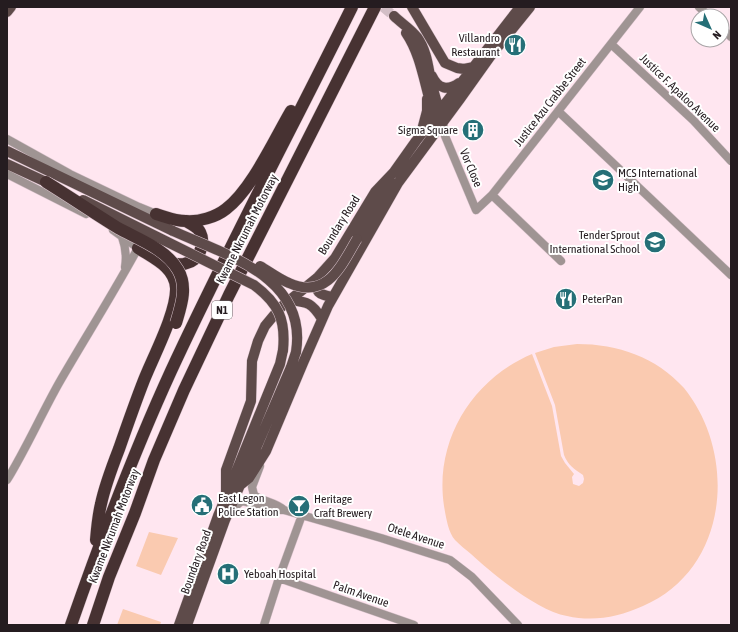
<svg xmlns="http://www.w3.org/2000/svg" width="738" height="632" font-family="'Asap Condensed',sans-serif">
	<rect width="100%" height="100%" fill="#ffe6f0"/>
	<path fill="#facab0" d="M577,344C618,344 656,357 684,388C738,455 729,569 643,606C618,617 594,622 567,616C537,611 493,574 471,554C466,550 460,545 455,540C448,532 446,517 444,506C434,440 473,379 532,354L552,406L561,456L565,463L574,474L572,477L573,484L579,486L583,483L584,479L583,475C574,469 568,465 564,455L555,405L535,353L554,347Z
		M149,532L178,538L161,575L136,566Z
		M123,609L161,622L160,625H117Z"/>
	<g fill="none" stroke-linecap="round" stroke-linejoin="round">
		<path stroke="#d3bec6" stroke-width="10" stroke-dasharray="10 5" stroke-linecap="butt" d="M383,7L394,16"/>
		<g stroke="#d8c2cb" stroke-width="9">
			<path id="minor" d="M699,7L709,16
				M722,28L731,37
				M611,44L693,120L731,161
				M558,111L731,275
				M443,122L445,136L476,210L492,195L640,7
				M7,139L70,174L139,207L156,214
				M7,174L86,214
				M492,195L561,261
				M122,237C126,248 127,256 125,267
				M260,466L252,487L254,495C263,502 276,502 284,510
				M7,480C26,449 41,415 59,383C85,338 113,294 138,248L113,230
				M230,513L238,504L242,501L277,510H284L381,538L450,560L472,577L518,625
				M279,578L414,625
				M264,625L279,578L302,515"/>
		</g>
		<g stroke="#d8c2cb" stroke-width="11">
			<path id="major" d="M412,7L445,63L457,68L464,69L474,67
				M7,12L11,7
				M394,16C401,23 411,29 417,37C427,51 428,66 431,81C434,93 437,104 441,115
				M406,33C421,55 424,83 432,108
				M432,76C438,89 448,91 459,83
				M422,130L427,111V99
				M7,151L173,231
				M7,164L46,182
				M357,239L390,181
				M317,278C315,294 319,294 333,297
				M290,300C308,302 312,303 322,319
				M239,486L249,478L266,451L303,363L328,306L398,183L460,99L492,54L530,7
				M226,496V470L251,401L252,361L258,341L265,326L280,308L317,278L335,258L375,192L394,172L416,141L520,7
				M179,625L218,516L280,364L283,350
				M187,625L225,520L291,367L296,352"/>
		</g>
		<g stroke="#d8c2cb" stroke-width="13">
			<path id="highway" d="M156,214C166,217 175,221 186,221C199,222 216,217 226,209C252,189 274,140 291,111
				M166,262C173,264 180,266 187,263C199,260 206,244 200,232C198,227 191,224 186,221
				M96,540C97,528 98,516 101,504C105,485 112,467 119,449C127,426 135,403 144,380C153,357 177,312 176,288C175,267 153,258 138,248
				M71,625C101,539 133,454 171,371C228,248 292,128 352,7
				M93,625L109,577L135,513L154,460L184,390L229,295L375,7"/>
		</g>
		<use href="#minor" stroke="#9f9493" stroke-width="8"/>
		<use href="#major" stroke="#5e4b4a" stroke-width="10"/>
		<use href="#highway" stroke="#473232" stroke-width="12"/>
		<g stroke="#d8c2cb" stroke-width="11" stroke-linecap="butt">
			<path id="major-bridge" d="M83,200L254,285C278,303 286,319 283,350
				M173,231C226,255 308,277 296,352
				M260,266C270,272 279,279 289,283C327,300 341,266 357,239"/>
		</g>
		<g stroke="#d8c2cb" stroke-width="13" stroke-linecap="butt">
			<path id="highway-bridge" d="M46,182C70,197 94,213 118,228C138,239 166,249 178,270C188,287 181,306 176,323"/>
		</g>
		<use href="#major-bridge" stroke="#5e4b4a" stroke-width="10"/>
		<use href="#highway-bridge" stroke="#473232" stroke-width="12"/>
	</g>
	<defs>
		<g id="restaurant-disc" transform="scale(1.15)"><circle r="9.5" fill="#256f77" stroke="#fff"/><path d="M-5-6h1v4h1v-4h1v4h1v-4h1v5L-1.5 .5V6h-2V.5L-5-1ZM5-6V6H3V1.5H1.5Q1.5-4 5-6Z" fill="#fff"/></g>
		<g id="building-disc" transform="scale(1.15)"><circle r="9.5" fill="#256f77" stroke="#fff"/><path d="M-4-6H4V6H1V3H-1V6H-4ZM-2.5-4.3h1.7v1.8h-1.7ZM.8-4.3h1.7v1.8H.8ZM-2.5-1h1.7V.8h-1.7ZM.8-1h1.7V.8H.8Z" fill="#fff"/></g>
		<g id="school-disc" transform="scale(1.15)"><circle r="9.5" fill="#256f77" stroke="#fff"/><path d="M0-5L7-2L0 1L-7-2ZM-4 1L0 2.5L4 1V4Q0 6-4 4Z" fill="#fff"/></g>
		<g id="civic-disc" transform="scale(1.15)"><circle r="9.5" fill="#256f77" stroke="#fff"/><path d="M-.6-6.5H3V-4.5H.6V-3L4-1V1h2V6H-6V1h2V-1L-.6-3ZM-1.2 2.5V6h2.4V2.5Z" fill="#fff"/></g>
		<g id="bar-disc" transform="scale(1.15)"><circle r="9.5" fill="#256f77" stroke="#fff"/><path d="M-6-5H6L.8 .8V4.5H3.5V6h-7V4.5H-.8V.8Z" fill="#fff"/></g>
		<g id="hospital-disc" transform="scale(1.15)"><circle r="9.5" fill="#256f77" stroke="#fff"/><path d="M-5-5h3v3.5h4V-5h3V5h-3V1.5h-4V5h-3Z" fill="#fff"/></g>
	</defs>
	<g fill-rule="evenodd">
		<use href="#restaurant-disc" x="515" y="45"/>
		<use href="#building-disc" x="473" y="130"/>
		<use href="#school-disc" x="603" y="180"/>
		<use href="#school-disc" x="655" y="242"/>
		<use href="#restaurant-disc" x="566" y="299"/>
		<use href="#civic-disc" x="202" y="505"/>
		<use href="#bar-disc" x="299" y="506"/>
		<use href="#hospital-disc" x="228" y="574"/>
	</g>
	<g text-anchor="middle" stroke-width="4" stroke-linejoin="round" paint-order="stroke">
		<rect fill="#fff" stroke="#666063" stroke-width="1" x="212" y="301" width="20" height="18" rx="3"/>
		<g font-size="11" font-weight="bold" fill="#251c20">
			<text x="222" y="314">N1</text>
		</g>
		<g font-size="12" fill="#251c20" stroke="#fff" text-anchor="start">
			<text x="500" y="42" text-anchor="end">Villandro<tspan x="500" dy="14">Restaurant</tspan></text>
			<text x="458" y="134" text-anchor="end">Sigma Square</text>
			<text x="618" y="177">MCS International<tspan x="618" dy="14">High</tspan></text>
			<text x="640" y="239" text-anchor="end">Tender Sprout<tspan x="640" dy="14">International School</tspan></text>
			<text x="582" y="303">PeterPan</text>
			<text x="218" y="502">East Legon<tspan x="218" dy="14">Police Station</tspan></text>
			<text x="314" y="503">Heritage<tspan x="314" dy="14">Craft Brewery</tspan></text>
			<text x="244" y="578">Yeboah Hospital</text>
		</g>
		<g font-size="12" fill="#251c20" stroke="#fff">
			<text transform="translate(680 93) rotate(44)" y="4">Justice F. Apaloo Avenue</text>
			<text transform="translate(550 102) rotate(-52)" y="4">Justice Azu Crabbe Street</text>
			<text transform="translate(471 168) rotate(67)" y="4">Vor Close</text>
			<text transform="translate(339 225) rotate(-58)" y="4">Boundary Road</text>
			<text transform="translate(247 229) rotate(-63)" y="4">Kwame Nkrumah Motorway</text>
			<text transform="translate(114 526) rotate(-69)" y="4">Kwame Nkrumah Motorway</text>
			<text transform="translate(416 536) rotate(18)" y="4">Otele Avenue</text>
			<text transform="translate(196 562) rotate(-70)" y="4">Boundary Road</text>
			<text transform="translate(361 594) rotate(19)" y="4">Palm Avenue</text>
		</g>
	</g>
	<rect width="738" height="632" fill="none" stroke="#251c20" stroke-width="16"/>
	<g transform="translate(710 28) rotate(135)"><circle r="19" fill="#ffffff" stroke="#a8a4a6"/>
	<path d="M0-3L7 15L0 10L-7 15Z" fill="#256f77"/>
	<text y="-6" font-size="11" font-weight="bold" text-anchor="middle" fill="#251c20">N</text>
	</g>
</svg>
